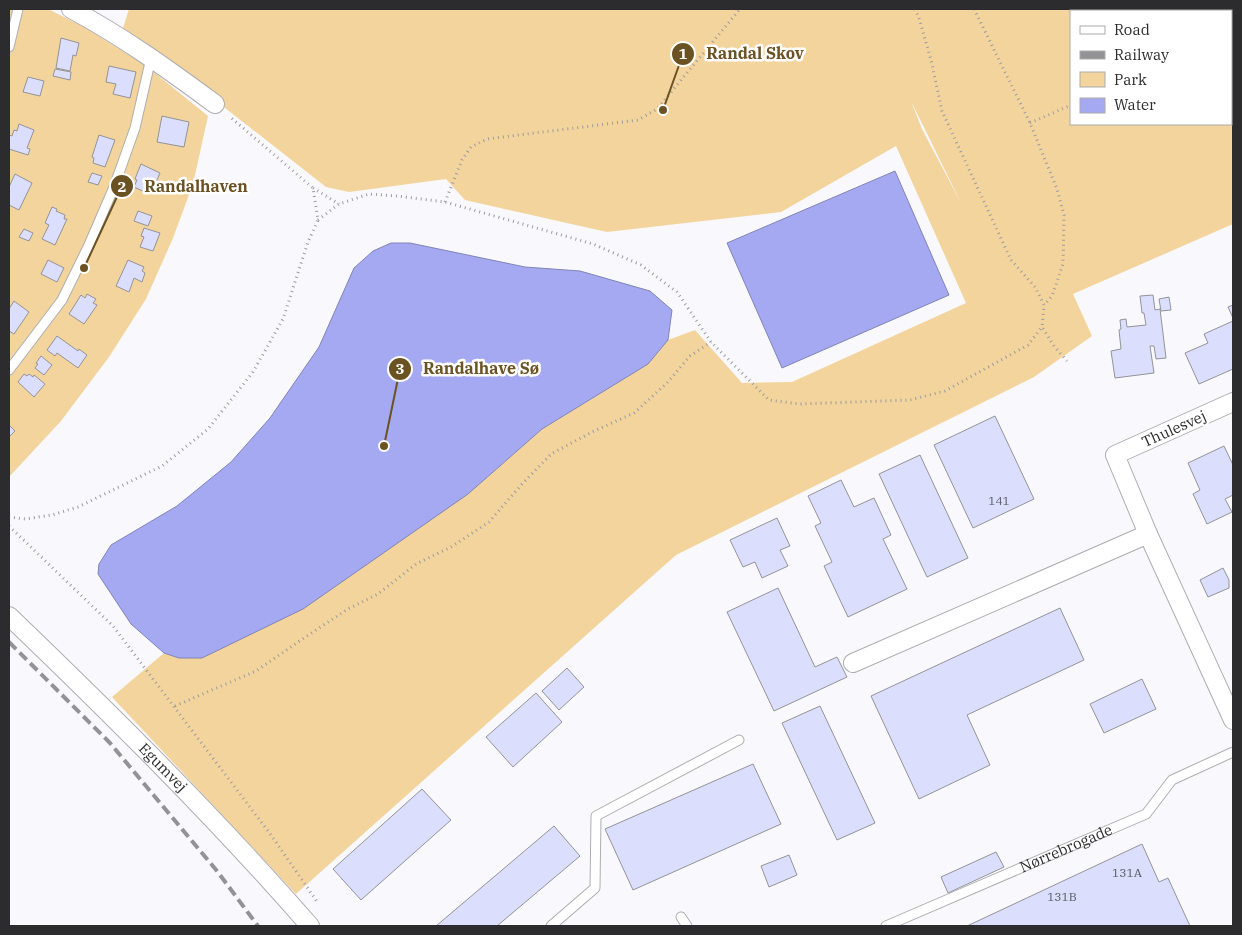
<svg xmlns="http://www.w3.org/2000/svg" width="1242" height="935" font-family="'IBM Plex Serif',serif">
	<rect width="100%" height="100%" fill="#f8f8fd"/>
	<path fill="#f3d49c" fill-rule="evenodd" d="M9,9H48L84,27L145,65L208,116L193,184L173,238L146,299L109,357L61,421L9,477Z
		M129,9H1233V224L1073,294L1092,336L1034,377L676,555L296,894L112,697L164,653L179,658L468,494L542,429L648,364L668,340L695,330L742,383L792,382L966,303L896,146L781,212L607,232L465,200L446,179L349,192L326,187L123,28ZM1071,11H1231V124H1071ZM911,101L961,203L922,129Z"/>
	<path fill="#a4a9f1" stroke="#8084b6" d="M895,171L949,295L782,368L727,243Z
		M391,243H410L525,267L580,271L650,291L672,310L668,340L648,364L542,429L468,494L303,609L202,658H179L164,653L131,624L98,574L99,564L111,545L177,506L231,462L270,418L319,347L354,268L373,251Z"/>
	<path fill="#dbdffd" stroke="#939398" d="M61,38L79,43L76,56L73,55L70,71L56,68Z
		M109,66L136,72L130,98L113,94L116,84L106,82Z
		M55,69L71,72L70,80L53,76Z
		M28,77L44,81L40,96L23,92Z
		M162,116L189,122L184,147L157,142Z
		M19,124L34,130L27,148L30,149L28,155L9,149V135L12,136L14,130L17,131Z
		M99,135L115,140L105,167L93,163L94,158L92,157Z
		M141,164L160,173L154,187L150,185L147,193L134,187L137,180L135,179Z
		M92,173L102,176L98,185L88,182Z
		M15,174L32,183L19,210L9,205V187Z
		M52,207L57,209L56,211L65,215L64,219H67L55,245L42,239L49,225L45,223Z
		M138,211L152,216L148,226L134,221Z
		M144,228L160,233L153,251L140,247L144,237L141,236Z
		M24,229L33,233L29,241L19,237Z
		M48,260L64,268L57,282L41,274Z
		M128,260L144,267L142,271L145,273L142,282L134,278L129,292L116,286Z
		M87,294L96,299L93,303L97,305L84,324L69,314L81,295L85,298Z
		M1153,295L1155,310L1160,309L1166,358L1156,359L1154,346H1150L1154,373L1115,378L1111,351L1121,349L1119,330L1121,329L1120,320L1126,319L1127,327L1146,325L1144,313H1142L1140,296Z
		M1169,297L1171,310L1161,311L1159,299Z
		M14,301L29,312L14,334L9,331V309Z
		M1233,305V318L1228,307Z
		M1233,321V369L1199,384L1185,353L1208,343L1204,334Z
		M57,336L78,351L79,349L87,355L78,368L57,353L55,356L47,350Z
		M41,356L52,365L44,375L35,368L38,364L36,363Z
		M24,374L27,376L29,374L33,377L34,375L45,384L34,397L18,382Z
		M995,416L1034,499L973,528L934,445Z
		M9,425L15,431L9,437Z
		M1224,446L1233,465V495L1225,499L1232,512L1207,524L1193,494L1200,490L1188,463Z
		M920,455L968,558L927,577L879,474Z
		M841,480L854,507L874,498L891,535L883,539L907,589L848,617L824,566L832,562L815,526L821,523L808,496Z
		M777,518L790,546L780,550L788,566L762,578L755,562L743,567L730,540Z
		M1223,568L1229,580V588L1208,597L1200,580Z
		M778,588L815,667L837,657L847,677L774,711L727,612Z
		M1060,608L1084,660L967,715L990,765L919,799L871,696Z
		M567,668L584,687L559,710L542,691Z
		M1142,679L1156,709L1104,733L1090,704Z
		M536,693L562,722L513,767L486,737Z
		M820,706L875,823L837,840L782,723Z
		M753,764L781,824L633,890L605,829Z
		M422,789L451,820L361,900L333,869Z
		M554,826L580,856L497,926H436Z
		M1142,844L1159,882L1168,878L1190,926H967Z
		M996,852L1004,867L948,893L941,877Z
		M789,855L797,875L769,887L761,866Z"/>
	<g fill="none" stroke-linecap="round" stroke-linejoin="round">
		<g stroke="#adaeb2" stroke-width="11">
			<g id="lane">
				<path d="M9,47L18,9"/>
				<path d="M9,370L62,300L88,247L114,187L135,128L151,58"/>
				<path d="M681,917L687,926"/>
				<path d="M551,926L595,888L596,816L739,740"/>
				<path id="s1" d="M886,926L1146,814L1172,780L1233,752"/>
			</g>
		</g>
		<g stroke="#adaeb2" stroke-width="20">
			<g id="street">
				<path d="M71,9C122,36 169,70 215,104"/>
				<path d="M1233,402L1115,455L1148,534L1233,720"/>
				<path id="s2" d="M9,616C113,716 215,817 310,926"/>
				<path d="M853,663L1148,534"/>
			</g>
		</g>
		<path stroke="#9c9ca0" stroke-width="3" stroke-dasharray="1 4" stroke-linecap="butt" d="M915,9L919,18L931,60L942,111L1011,260L1035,287L1044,305L1042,327
			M974,9L1030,123L1057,189L1064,215L1063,264L1052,296L1044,305
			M1231,22L1233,19
			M1030,123L1071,105
			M313,188L339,204
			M445,202L462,160L471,147L487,139L638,120L657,109L740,9
			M318,220L339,204L369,194L397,196L445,202L593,244L641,265L677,292L711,342L769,400L799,404L910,400L945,391L1028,345L1042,327L1054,346L1067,361
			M9,517L25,519L52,515L78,507L162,466L208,429L253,372L283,319L308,242L318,220L313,188L229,116
			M9,526L113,626L271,835L318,903
			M175,706L256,671L304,638L348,609L378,594L416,564L451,547L489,522L522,484L551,454L592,432L634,413L667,383L690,356L711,342"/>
		<use href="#lane" stroke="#fff" stroke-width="9"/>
		<use href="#street" stroke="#fff" stroke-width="18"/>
		<path stroke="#939396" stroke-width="4" stroke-dasharray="10 5" stroke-linecap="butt" d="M9,642L110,743L217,871L258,926"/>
	</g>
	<g text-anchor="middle" stroke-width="5" stroke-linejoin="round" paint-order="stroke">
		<g font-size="12" fill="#585962">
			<text x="999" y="505">141</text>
			<text x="1127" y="877">131A</text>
			<text x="1062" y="901">131B</text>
		</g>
		<g font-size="15" fill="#2c2c2e" stroke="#fff">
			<text transform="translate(1174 429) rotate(-24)" y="5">Thulesvej</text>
			<text dy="5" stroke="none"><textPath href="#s2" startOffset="216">Egumvej</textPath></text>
			<text dy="5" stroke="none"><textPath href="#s1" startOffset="196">Nørrebrogade</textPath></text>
		</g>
	</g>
	<path fill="none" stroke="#6b5223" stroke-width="2" d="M663 110L683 54M84 268L122 186M384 446L400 369"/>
	<g fill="#6b5223" stroke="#fff" stroke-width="2">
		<circle cx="663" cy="110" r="5"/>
		<circle cx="84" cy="268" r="5"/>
		<circle cx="384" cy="446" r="5"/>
		<circle cx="683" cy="54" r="12"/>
		<circle cx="122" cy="186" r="12"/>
		<circle cx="400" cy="369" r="12"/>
	</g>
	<g font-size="15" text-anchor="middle" font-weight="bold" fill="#fff">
		<text x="683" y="59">1</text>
		<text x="122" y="192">2</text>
		<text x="400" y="374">3</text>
	</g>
	<g font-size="16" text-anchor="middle" font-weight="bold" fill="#6b5223" stroke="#fff" stroke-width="5" stroke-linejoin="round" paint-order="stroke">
		<text x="755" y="59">Randal Skov</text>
		<text x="196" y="192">Randalhaven</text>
		<text x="481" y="374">Randalhave Sø</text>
	</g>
	<rect width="1242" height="935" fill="none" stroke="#2c2c2e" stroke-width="20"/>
	<rect x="1070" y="10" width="162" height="115" fill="#ffffff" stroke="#ababab"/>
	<rect x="1080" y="26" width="25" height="8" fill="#ffffff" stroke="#ababab"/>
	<text x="1114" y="35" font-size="15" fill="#2c2c2e">Road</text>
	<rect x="1080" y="51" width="25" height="8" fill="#939396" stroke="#ababab"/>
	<text x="1114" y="60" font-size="15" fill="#2c2c2e">Railway</text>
	<rect x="1080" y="72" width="25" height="15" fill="#f3d49c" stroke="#ababab"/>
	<text x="1114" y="85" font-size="15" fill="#2c2c2e">Park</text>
	<rect x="1080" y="98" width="25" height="15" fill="#a4a9f1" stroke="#ababab"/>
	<text x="1114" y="110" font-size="15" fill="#2c2c2e">Water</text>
</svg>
